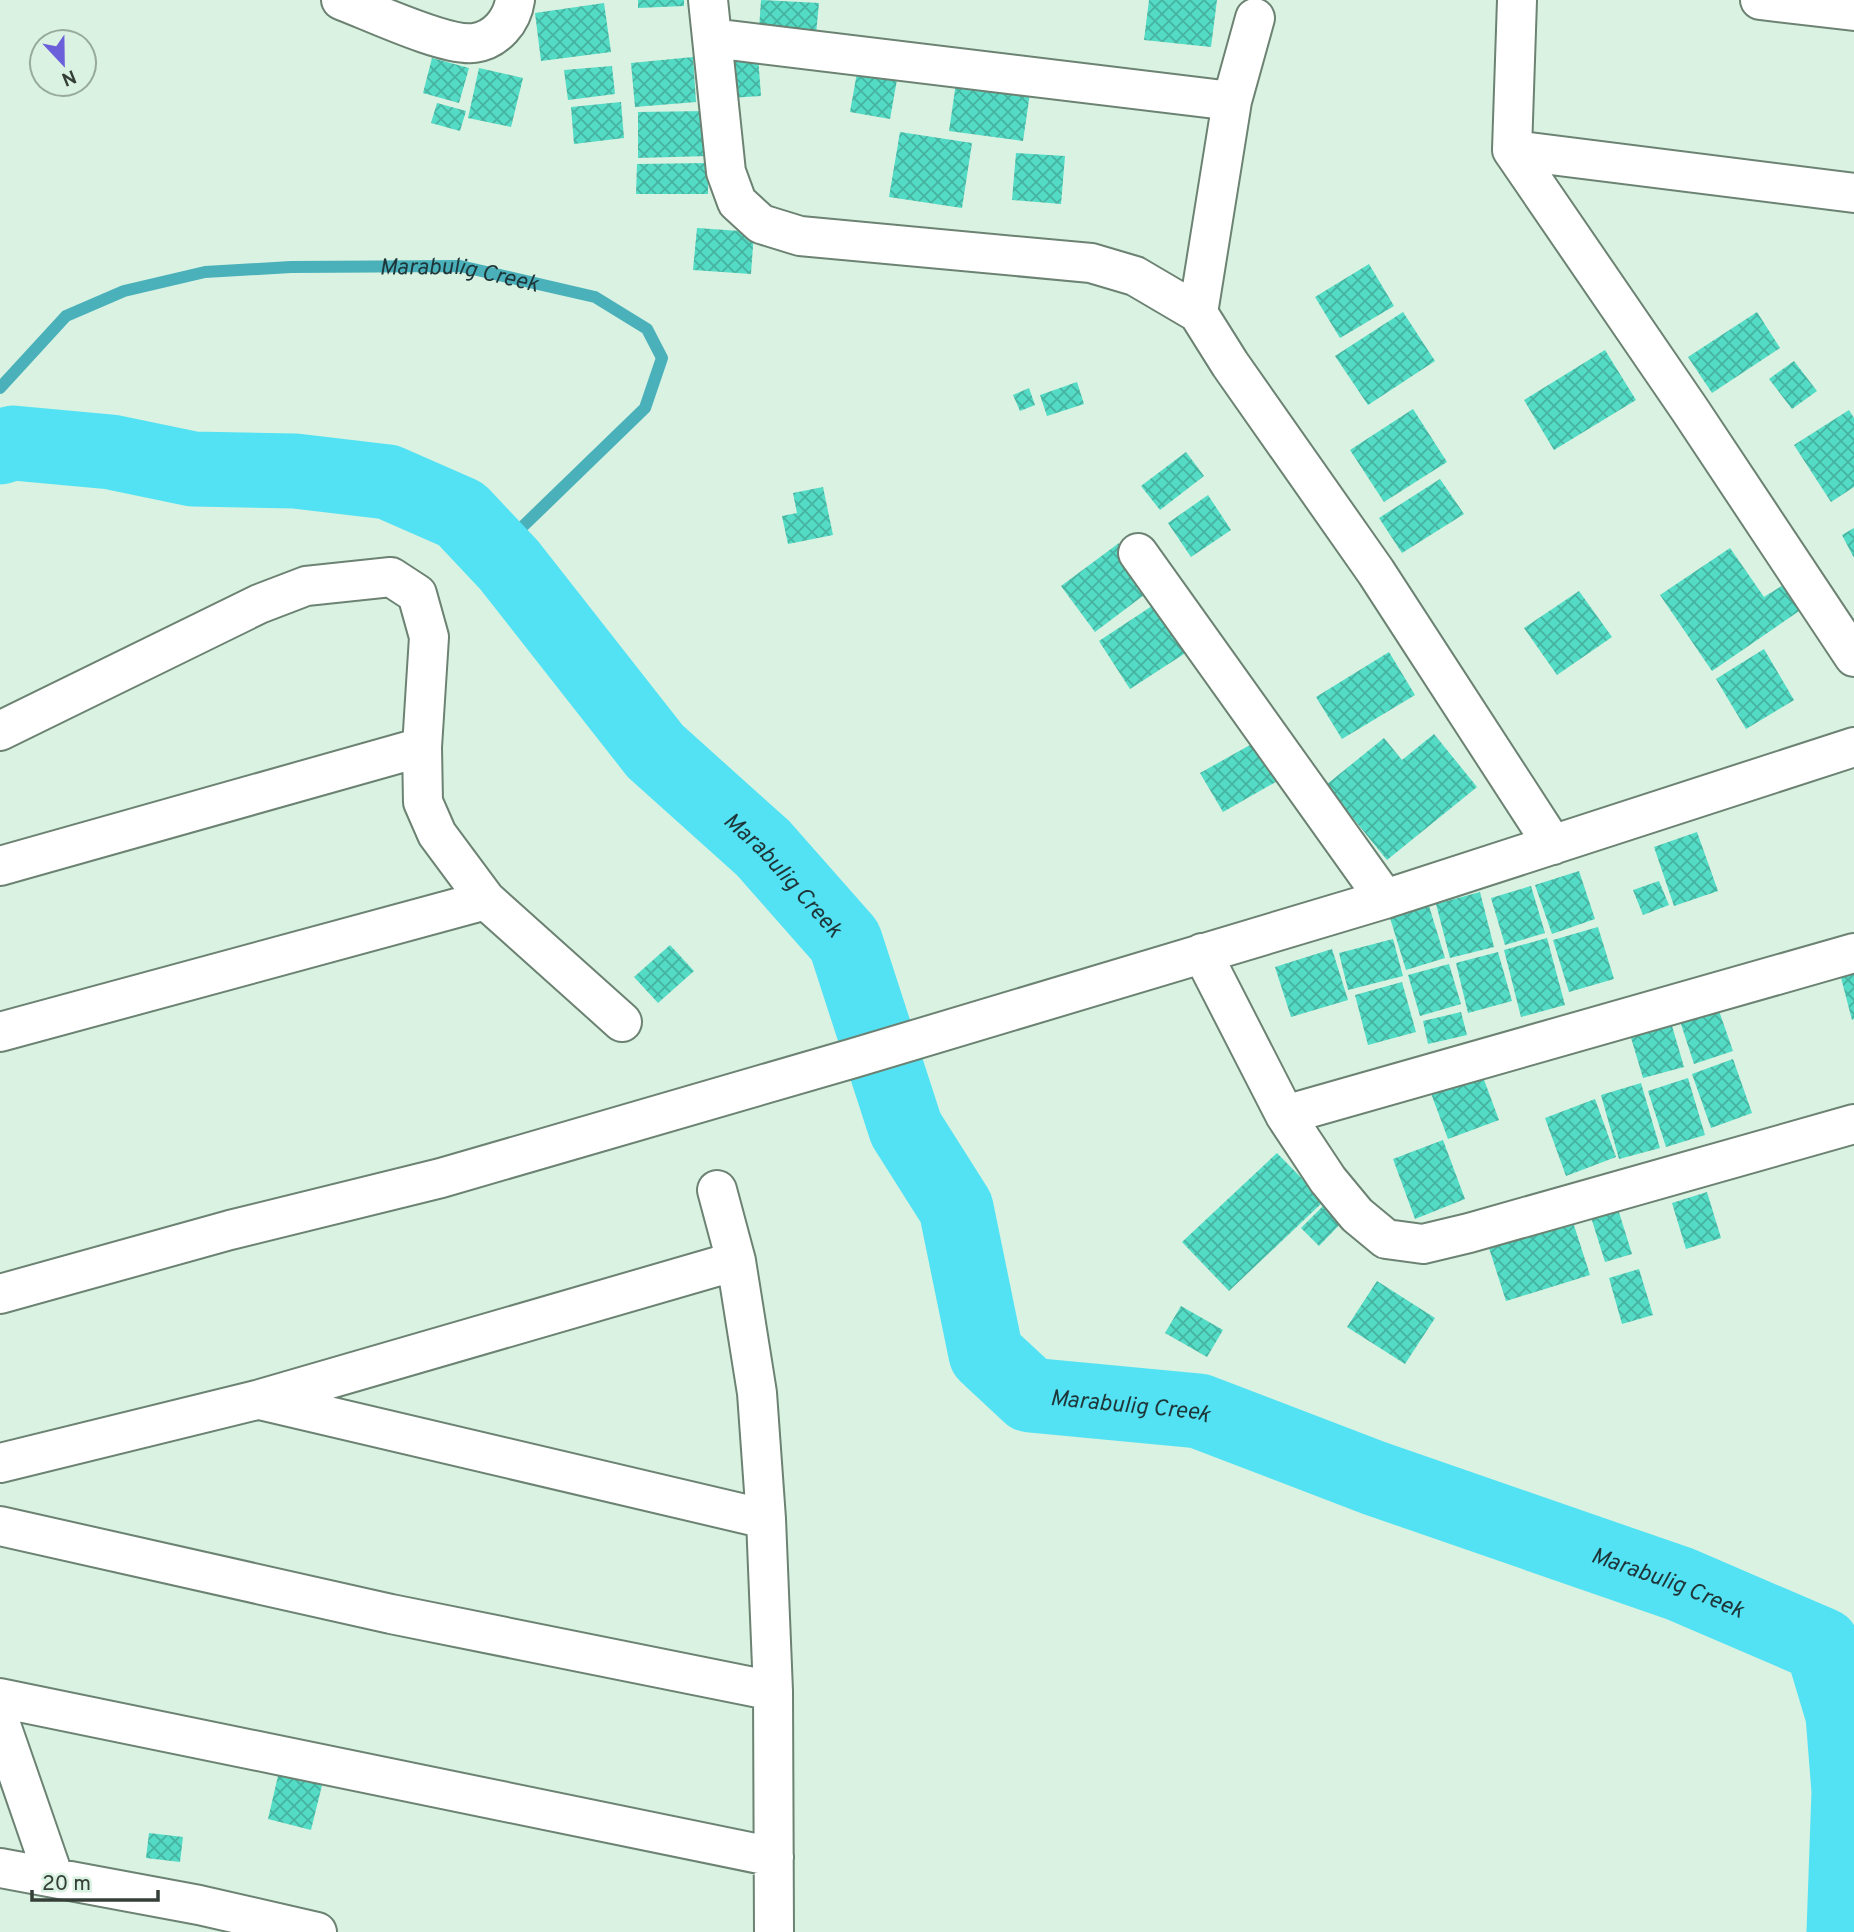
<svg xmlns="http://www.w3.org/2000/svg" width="1854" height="1932" font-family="Overpass,sans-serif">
	<defs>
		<pattern id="building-cross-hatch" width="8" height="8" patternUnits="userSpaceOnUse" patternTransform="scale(1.75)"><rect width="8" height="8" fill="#53dbc5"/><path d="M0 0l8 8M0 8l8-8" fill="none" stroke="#46b3a1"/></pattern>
	</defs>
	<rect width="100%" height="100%" fill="#d9f2e1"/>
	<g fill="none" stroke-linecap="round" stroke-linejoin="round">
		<path stroke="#4ab1bb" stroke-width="12" id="s1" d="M0,388L66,316L124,291L205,272L291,267L460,266L595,297L647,329L662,358L645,408L516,533L509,565"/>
		<path stroke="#53e2f3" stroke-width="75" id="s2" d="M0,447L13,443L111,452L193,469L295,471L388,482L461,514L509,565L655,751L763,848L845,941L906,1129L956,1208L986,1354L1030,1395L1199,1411L1374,1478L1680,1584L1822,1645L1843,1715L1849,1791L1844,1932"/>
	</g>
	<path fill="url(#building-cross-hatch)" d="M638,0H684V6L638,8Z
		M761,0L819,3L816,34L759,29Z
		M1149,0H1217L1211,47L1144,40Z
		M604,3L611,52L541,61L535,13Z
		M758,56L761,96L729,98L726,58Z
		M693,57L696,102L635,107L631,63Z
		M432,58L469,68L459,103L423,93Z
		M612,66L615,94L568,100L564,70Z
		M858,67L898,74L890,119L850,112Z
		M479,68L523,78L511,127L468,118Z
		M956,83L1030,93L1023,141L949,131Z
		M621,102L624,138L574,144L571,107Z
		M437,103L466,111L460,131L431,123Z
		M708,111V156L638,158V112Z
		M900,132L972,143L962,208L889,197Z
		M1016,153L1065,156L1061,204L1012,200Z
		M708,163V194H636L637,164Z
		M697,228L754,232L751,274L693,270Z
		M1369,264L1394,306L1340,338L1315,297Z
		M1403,312L1435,361L1368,405L1335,356Z
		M1757,312L1780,348L1712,393L1688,357Z
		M1605,350L1636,400L1554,450L1524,400Z
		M1794,361L1817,391L1792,409L1769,379Z
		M1077,382L1084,404L1047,416L1040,395Z
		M1029,388L1035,405L1020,411L1013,395Z
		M1413,409L1447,462L1384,502L1350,450Z
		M1849,410L1854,418V487L1831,502L1794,445Z
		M1186,452L1204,476L1160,510L1141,486Z
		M1440,479L1464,514L1402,553L1379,518Z
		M823,487L833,535L788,544L782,516L797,513L793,493Z
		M1208,495L1231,530L1191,557L1168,523Z
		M1854,528V558L1842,535Z
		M1119,543L1152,589L1095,632L1061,586Z
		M1730,548L1764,597L1788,582L1805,607L1712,671L1660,595Z
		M1579,591L1612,637L1557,675L1524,628Z
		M1155,604L1187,652L1130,689L1099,641Z
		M1764,649L1794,700L1746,729L1716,679Z
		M1389,652L1415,695L1342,739L1316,697Z
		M1434,734L1477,787L1387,860L1326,785L1384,738L1402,760Z
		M1259,740L1281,779L1223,812L1200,773Z
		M1697,832L1718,891L1674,906L1654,847Z
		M1579,871L1595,919L1552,934L1535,885Z
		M1659,881L1669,905L1643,915L1633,890Z
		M1531,886L1545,933L1505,945L1491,898Z
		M1480,892L1494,947L1450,958L1436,904Z
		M1429,906L1445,958L1406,970L1390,918Z
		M1598,927L1614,979L1569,992L1553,940Z
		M1547,938L1565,1005L1521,1017L1504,950Z
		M1393,939L1403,976L1348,990L1339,953Z
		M670,945L694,971L658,1003L634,977Z
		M1332,949L1348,1000L1291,1017L1275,967Z
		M1498,952L1512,1001L1468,1013L1456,963Z
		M1449,964L1461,1004L1420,1016L1408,975Z
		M1854,966V1019L1852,1020L1839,970Z
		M1402,982L1416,1032L1368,1045L1355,995Z
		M1717,1005L1733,1051L1694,1064L1679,1018Z
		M1461,1012L1467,1035L1428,1044L1423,1021Z
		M1670,1019L1684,1067L1643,1078L1629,1031Z
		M1733,1059L1752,1113L1711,1128L1692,1074Z
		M1480,1069L1499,1120L1448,1139L1429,1088Z
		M1688,1078L1705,1135L1666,1147L1648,1091Z
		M1641,1083L1660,1148L1619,1159L1601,1095Z
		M1595,1099L1616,1157L1566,1176L1545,1118Z
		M1443,1140L1465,1199L1415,1219L1393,1159Z
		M1277,1153L1324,1201L1229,1291L1182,1242Z
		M1707,1192L1721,1238L1686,1249L1672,1203Z
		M1327,1202L1344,1220L1319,1246L1301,1228Z
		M1617,1206L1632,1254L1605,1262L1590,1214Z
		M1572,1219L1590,1275L1506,1301L1488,1245Z
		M1639,1269L1653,1315L1622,1324L1609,1278Z
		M1377,1281L1435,1318L1405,1364L1347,1327Z
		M1181,1306L1223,1330L1207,1357L1165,1333Z
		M281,1763L325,1773L311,1830L268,1819Z
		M149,1833L183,1837L180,1862L146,1858Z"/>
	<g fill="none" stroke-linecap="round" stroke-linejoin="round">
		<g stroke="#6c8272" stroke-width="42">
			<path id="minor" d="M341,0C370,11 446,47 474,43C496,40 512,21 515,0
				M708,0L726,172L737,202L761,224L800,236L1091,263L1135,276L1198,313L1230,364L1376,572L1553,845
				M1517,0L1512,150L1690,410L1854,657
				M1760,0L1854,11
				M712,38L1232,101
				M1512,150L1854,193
				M1198,313L1232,101L1255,18
				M1138,553L1385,899
				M0,731L259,604L306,586L391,577L417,594L429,637L422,747L423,802L437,834L486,900L0,1032
				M0,866L422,747
				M486,900L622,1022
				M1202,953L1285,1115L1328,1180L1357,1215L1386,1239L1423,1244L1469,1233L1854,1124
				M1285,1115L1854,953
				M717,1190L736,1261L757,1393L766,1519L773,1691L774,1932
				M0,1294L230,1230L441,1178L854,1058L1385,899L1854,747
				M260,1400L766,1519
				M0,1463L257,1400L736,1261
				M0,1526L391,1614L773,1691
				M0,1698L774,1857
				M0,1722L54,1878
				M0,1868L199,1905L317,1932"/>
		</g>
		<use href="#minor" stroke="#fff" stroke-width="38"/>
	</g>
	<g text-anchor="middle" stroke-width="6" stroke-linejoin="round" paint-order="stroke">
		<g font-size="23" font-style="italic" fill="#1e3639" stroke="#d9f2e1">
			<text dy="8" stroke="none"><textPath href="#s1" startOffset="499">Marabulig Creek</textPath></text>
			<text dy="8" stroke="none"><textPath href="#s2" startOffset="956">Marabulig Creek</textPath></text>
			<text dy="8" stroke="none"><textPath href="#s2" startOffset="1648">Marabulig Creek</textPath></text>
			<text dy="8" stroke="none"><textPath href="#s2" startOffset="2216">Marabulig Creek</textPath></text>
		</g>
	</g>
	<g transform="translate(63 63) rotate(158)"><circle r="33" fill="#d9f2e1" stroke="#97aa9d" stroke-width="2"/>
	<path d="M0-5L12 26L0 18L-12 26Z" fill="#6c60da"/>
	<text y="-10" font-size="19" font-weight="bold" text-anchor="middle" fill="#353f38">N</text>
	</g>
	<path d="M32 1890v10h126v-10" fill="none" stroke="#353f38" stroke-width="3.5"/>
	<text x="42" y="1890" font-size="21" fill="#353f38" stroke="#d9f2e1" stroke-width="5" paint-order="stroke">20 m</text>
</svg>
